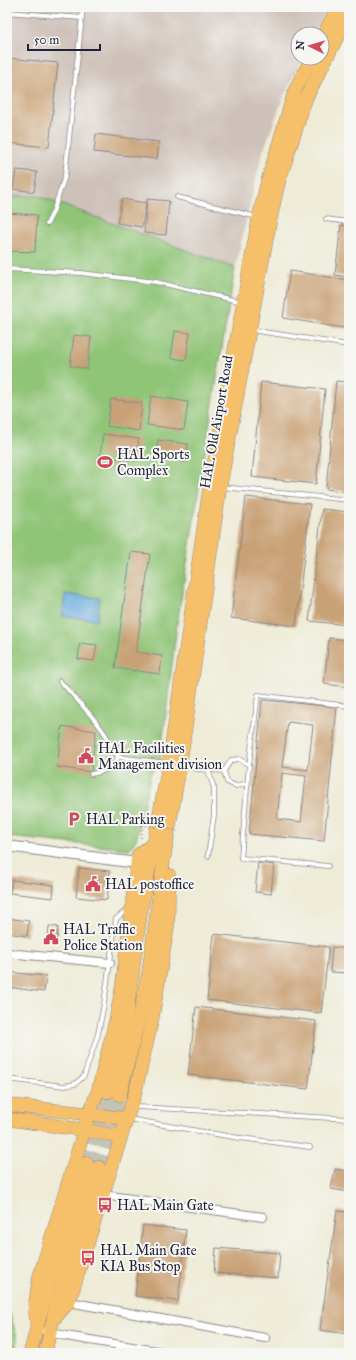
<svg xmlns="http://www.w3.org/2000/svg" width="356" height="1360" font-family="'IM FELL Great Primer',serif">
	<rect width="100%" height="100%" fill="#f6f6f2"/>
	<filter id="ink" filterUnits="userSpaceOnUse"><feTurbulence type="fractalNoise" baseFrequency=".025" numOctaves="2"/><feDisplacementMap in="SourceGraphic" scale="8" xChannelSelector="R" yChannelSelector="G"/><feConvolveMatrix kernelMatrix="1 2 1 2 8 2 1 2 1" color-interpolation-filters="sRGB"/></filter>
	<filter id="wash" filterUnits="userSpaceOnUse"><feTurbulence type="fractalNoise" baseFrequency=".012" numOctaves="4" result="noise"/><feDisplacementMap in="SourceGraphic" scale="16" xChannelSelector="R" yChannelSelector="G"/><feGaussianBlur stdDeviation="0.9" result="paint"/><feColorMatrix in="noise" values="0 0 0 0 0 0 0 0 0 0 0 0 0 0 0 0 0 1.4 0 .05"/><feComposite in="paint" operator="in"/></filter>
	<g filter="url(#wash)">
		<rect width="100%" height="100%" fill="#eeebd6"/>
		<path fill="#f0d5bc" d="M74,1346L107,1353H72Z"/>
		<path fill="#cec1b9" d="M7,7H328L315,34H298V58H303L283,98L262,154L235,268L38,196H7Z"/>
		<path fill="#90c577" stroke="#597459" d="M7,196H38L235,268L177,624L160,762L151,773L136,840L129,849L7,837Z
			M7,1304L18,1340L14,1353H7Z"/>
		<path fill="#64a9da" stroke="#43668a" d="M65,594L100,598L97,620L62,616Z"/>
		<g id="blocks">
			<path fill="#c9a176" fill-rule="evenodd" d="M7,58L58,63L49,147L7,143Z
				M96,134L159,142L157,159L94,152Z
				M16,170L37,172L34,192L13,189Z
				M122,199L146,203L142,227L117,223Z
				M147,199L169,201L166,235L144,233Z
				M7,213L37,215L35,252L7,251Z
				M341,225L349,226V277L335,275Z
				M290,271L349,280V329L283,318Z
				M175,331L190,333L186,360L171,358Z
				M74,335L91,337L87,369L70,366Z
				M336,381L349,382V492L326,489Z
				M261,382L325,389L316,484L252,477Z
				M151,396L188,402L184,430L147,425Z
				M111,399L142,403L139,431L107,426Z
				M103,434L139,439L136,461L100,456Z
				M158,440L188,444L186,462L156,457Z
				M246,497L310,504L296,626L231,618Z
				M322,509L349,512V625L309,621Z
				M131,552L150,554L136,652L162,656L160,674L115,668Z
				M329,638L349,640V687L324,684Z
				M80,643L97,645L94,661L78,659Z
				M262,700L337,707L324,841L249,834ZM288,722L313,725L308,770L282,767ZM282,773L306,776L301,822L277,819Z
				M62,726L96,731L91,772L57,767Z
				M258,863L274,865L271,894L255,892Z
				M79,868L110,871L107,900L76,897Z
				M12,880L54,885L53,898L10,893Z
				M7,918L29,921L27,936L7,933Z
				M49,926L58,927L57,939H48Z
				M214,934L329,947L321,1013L207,1000Z
				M332,947L349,949V973L330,972Z
				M7,972L46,976L44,992L7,987Z
				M196,1007L316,1021L308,1089L188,1075Z
				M335,1169L349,1171V1192L331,1189Z
				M337,1211L349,1212V1324L348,1334L320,1330Z
				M143,1225L186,1230L178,1301L135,1296Z
				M216,1248L280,1253L278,1278L214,1273Z"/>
		</g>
	</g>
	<g filter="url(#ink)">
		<use href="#blocks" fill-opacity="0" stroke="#888688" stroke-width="1"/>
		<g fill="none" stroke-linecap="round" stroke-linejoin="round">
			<path stroke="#c5c3b7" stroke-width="13" stroke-dasharray="13 6" stroke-linecap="butt" d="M87,1163L108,1092
				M99,1167L120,1095"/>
			<g stroke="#888688" stroke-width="5.5">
				<path id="service" d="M7,12L82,18
					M177,197L257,217
					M326,219L349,222
					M47,224L53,212L65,176L83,7
					M7,269L81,273L156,282L242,302
					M251,330L349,345
					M222,487L349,500
					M60,681C82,706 104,726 118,757L167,763
					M182,766L198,769L224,771L227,782L236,786L248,783
					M224,771L231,760L239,759L249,765
					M91,774C103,772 112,769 118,757
					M208,856L214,815V788L208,770
					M328,866L241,858L249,765L258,695L349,706
					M7,1079L64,1086L75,1084L84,1076L98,1034L104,1004L116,919L124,912H130
					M134,1105L138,1107L349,1119
					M129,1119L233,1137L310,1147"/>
			</g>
			<g stroke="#888688" stroke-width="10">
				<path id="minor" d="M7,953L110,963
					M103,1195L263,1217
					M69,1302L265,1338
					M46,1331L66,1336L168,1353"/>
			</g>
			<g stroke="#888688" stroke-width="12">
				<path id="tertiary" d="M7,846L137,863"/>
			</g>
			<g stroke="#888688" stroke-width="14">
				<path id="primary" d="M322,38L338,7
					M108,1092L127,1012L141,911L169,763L210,485L259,217L267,183L295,90L312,58
					M120,1095L140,1014L149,969L165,851L180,765L220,487L270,221L278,184L306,98L349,14
					M7,1105L89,1114L127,1119
					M7,1119L85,1130L121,1137
					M53,1320L69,1302L135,1093L152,1020L168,924L169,875
					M37,1329L35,1306L39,1278L89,1114L98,1091L116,1019L122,987L138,855L153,844
					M30,1353L46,1294L87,1163
					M45,1353L57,1303L99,1167"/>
			</g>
			<path stroke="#888688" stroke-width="1.5" stroke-dasharray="1 3" stroke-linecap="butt" d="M141,838L142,825"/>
			<use href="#service" stroke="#fff" stroke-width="4"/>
			<use href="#minor" stroke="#fff" stroke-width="8"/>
			<use href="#tertiary" stroke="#fff" stroke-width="10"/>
			<use href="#primary" stroke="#f6c06b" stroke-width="13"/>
			<path stroke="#888688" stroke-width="1.5" stroke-dasharray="1 3" stroke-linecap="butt" d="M142,825L178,831"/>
		</g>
	</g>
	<defs>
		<g id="stadium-bare" transform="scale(1.2)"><path d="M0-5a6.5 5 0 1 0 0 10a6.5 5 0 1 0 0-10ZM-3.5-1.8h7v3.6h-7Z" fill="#d1495b" stroke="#f6f6f2" stroke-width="2.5" paint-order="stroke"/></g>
		<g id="civic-bare" transform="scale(1.2)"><path d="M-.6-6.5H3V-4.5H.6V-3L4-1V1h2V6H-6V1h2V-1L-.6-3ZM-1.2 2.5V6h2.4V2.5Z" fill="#d1495b" stroke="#f6f6f2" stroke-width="2.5" paint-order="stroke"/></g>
		<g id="parking-bare" transform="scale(1.2)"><path d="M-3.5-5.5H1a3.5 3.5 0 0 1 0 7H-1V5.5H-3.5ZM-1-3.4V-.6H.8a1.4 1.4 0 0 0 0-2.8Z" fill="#d1495b" stroke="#f6f6f2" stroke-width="2.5" paint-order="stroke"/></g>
		<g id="bus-bare" transform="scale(1.2)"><path d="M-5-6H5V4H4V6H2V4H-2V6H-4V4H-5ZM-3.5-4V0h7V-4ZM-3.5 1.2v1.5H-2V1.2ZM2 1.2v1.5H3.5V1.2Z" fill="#d1495b" stroke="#f6f6f2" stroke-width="2.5" paint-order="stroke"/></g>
	</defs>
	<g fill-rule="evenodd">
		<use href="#stadium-bare" x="105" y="462"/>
		<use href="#civic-bare" x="86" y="756"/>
		<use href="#parking-bare" x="74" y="819"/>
		<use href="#civic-bare" x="93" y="884"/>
		<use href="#civic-bare" x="51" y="937"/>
		<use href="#bus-bare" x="105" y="1205"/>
		<use href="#bus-bare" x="88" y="1258"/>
	</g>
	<g text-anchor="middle" stroke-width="4" stroke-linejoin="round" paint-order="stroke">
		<g font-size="14" fill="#22223b" stroke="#f6f6f2">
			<text transform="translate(216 422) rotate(-80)" y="5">HAL Old Airport Road</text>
		</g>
		<g font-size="14" fill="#22223b" stroke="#f6f6f2" text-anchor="start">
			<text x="117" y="459">HAL Sports<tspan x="117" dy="16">Complex</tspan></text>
			<text x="98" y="753">HAL Facilities<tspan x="98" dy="16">Management division</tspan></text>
			<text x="86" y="824">HAL Parking</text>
			<text x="105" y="889">HAL postoffice</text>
			<text x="63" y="934">HAL Traffic<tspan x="63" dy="16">Police Station</tspan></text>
			<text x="117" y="1210">HAL Main Gate</text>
			<text x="100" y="1255">HAL Main Gate<tspan x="100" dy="16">KIA Bus Stop</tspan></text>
		</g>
	</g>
	<rect width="356" height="1360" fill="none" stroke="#f6f6f2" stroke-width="24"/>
	<g transform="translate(310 46) rotate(275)"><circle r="19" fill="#f6f6f2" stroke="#a1a1a9"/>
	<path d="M0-3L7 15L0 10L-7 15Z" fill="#d1495b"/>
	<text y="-6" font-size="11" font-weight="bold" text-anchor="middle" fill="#22223b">N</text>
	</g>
	<path d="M28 44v6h72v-6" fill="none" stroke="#22223b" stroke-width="2"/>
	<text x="34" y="44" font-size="12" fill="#22223b" stroke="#f6f6f2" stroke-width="3" paint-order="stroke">50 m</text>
</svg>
